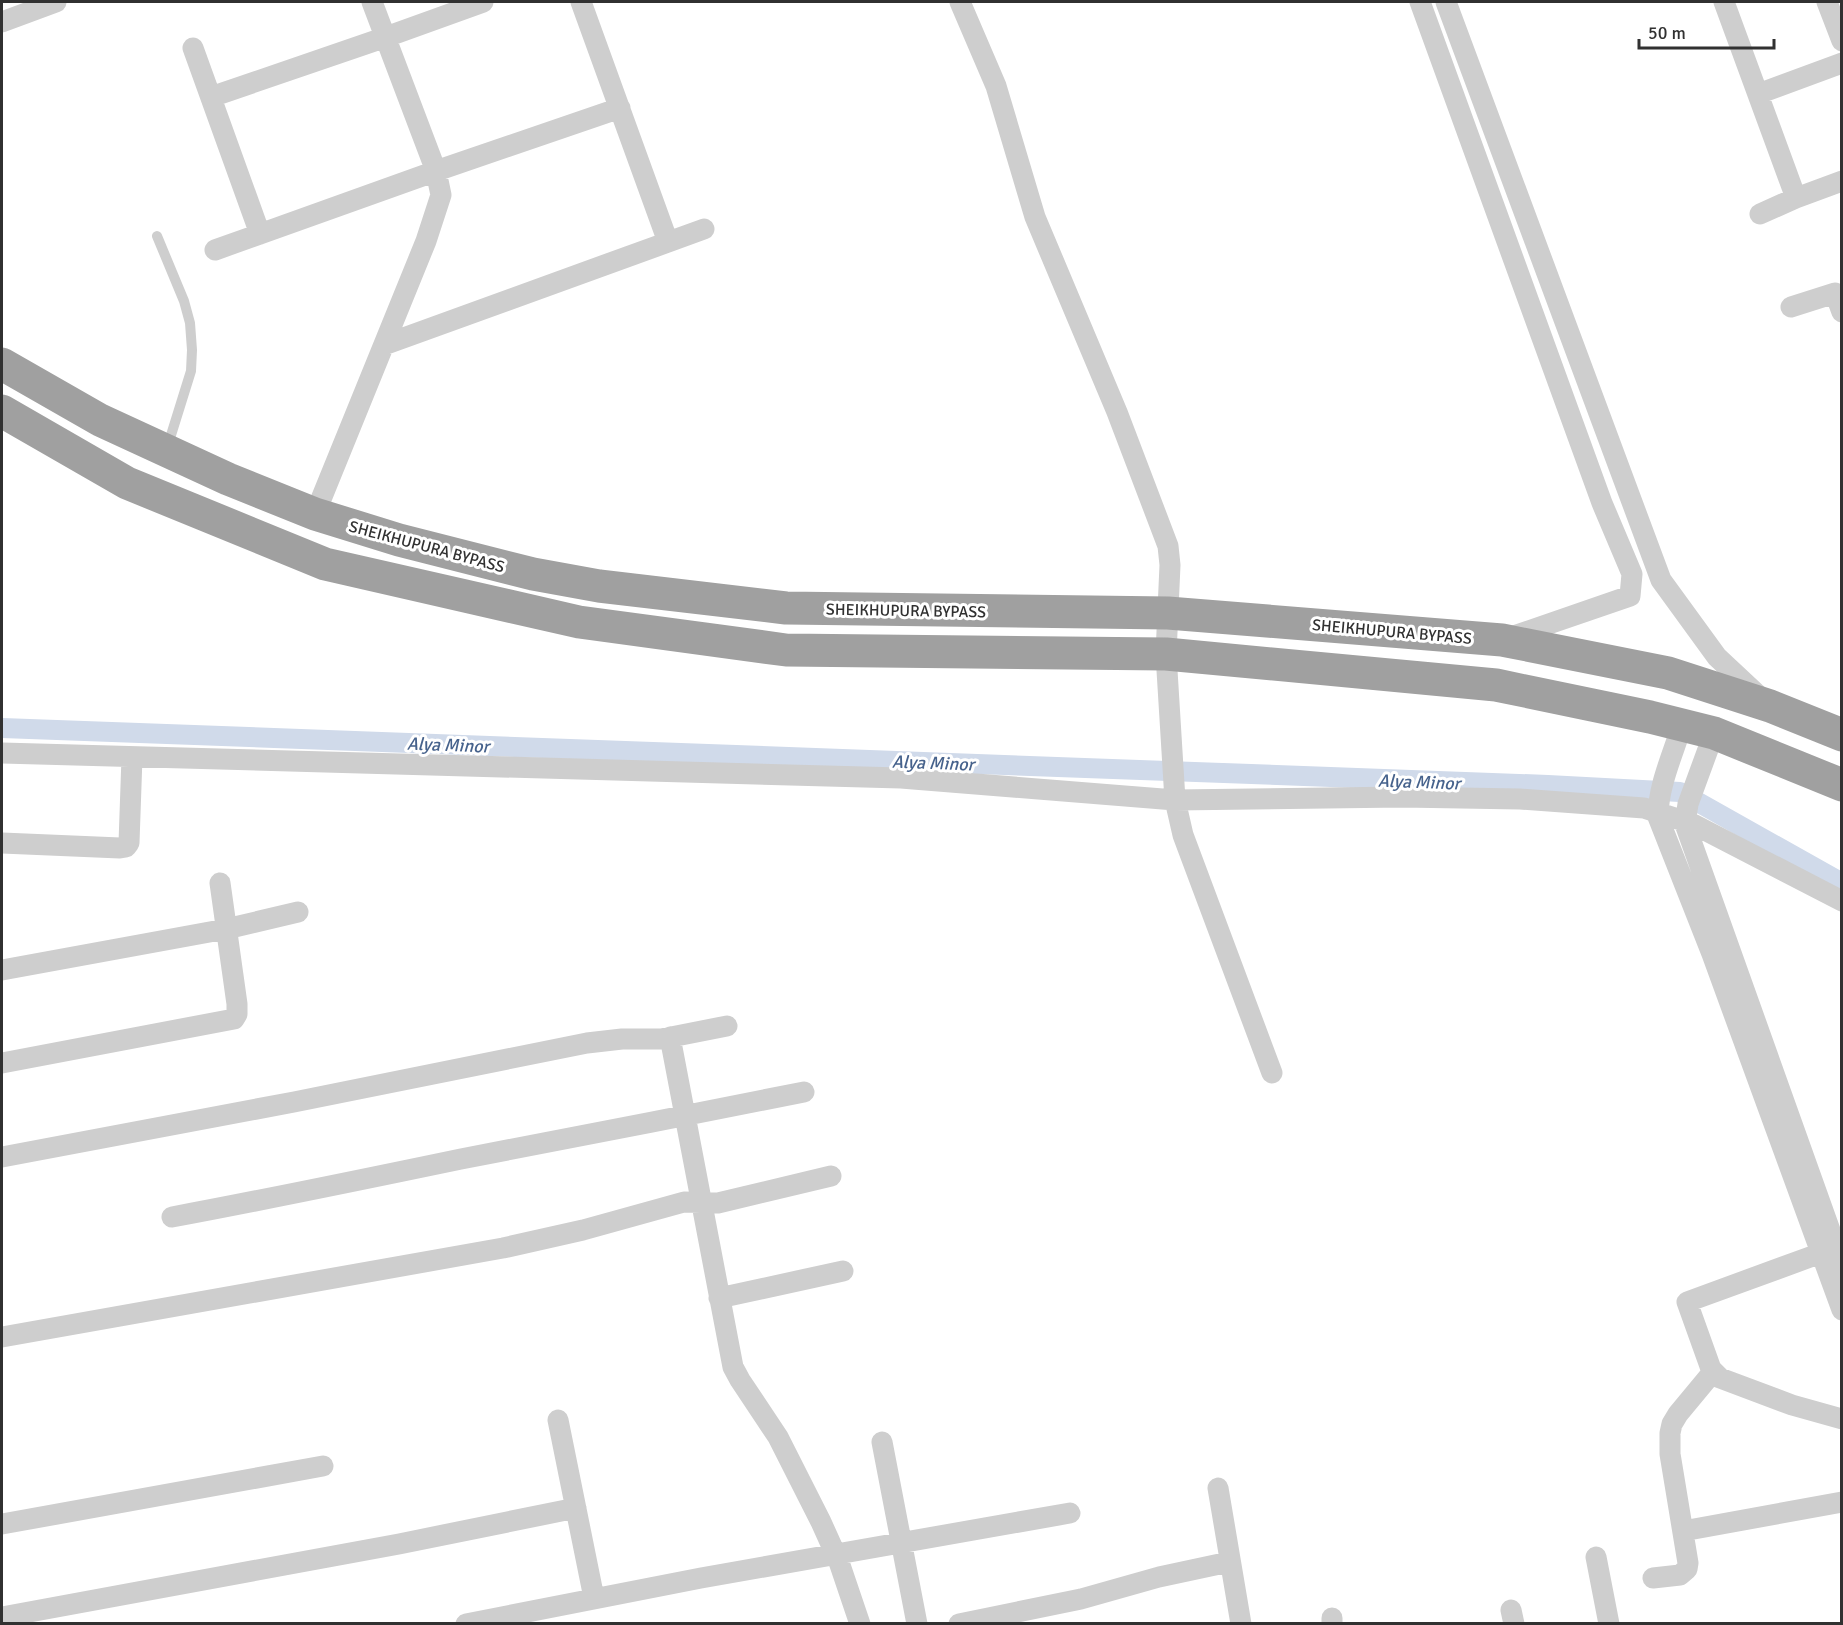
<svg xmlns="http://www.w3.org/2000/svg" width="1843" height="1625" font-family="Signika,sans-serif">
	<rect width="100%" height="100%" fill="#fff"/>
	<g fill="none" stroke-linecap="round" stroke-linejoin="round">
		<path stroke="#d0daea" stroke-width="20" d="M2,728L1548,785L1680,792L1842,883"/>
		<path stroke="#cecece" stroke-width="10" d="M157,236L184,301L190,323L192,350L191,371L167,448"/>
		<path stroke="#cecece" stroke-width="21" d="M581,2L668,242
			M960,2L996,86L1035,217L1117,412L1168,546L1170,565L1166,654L1175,800L1183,835L1272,1073
			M1420,2L1602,503L1632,574L1630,596L1508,638
			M1446,2L1661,580L1717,657L1762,699
			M1724,2L1796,198
			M1827,2L1842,41
			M2,22L56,2
			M193,48L260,234
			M1758,94L1842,63
			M211,97L386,37L483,2
			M1760,214L1796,198L1842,181
			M215,250L436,171L620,108
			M1791,307L1835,293L1842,312
			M384,345L704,229
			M315,514L426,241L441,195L436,171L372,2
			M1682,725C1673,754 1658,786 1658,817L1712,954L1842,1310
			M1714,733L1688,804L1685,824L1842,1264
			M2,753L901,778L1175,800L1402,797L1520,799L1644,808L1693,824L1842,901
			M2,843L120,848L126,847L129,843L132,757
			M2,970L226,929L298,912
			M670,1037L733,1367L740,1380L778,1437L821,1522L839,1562L860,1624
			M2,1063L234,1019L237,1014V1004L220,883
			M2,1157L294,1102L587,1043L622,1039H661L727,1026
			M172,1217C269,1199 365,1179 461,1159C575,1137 690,1115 804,1092
			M1832,1249L1687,1302L1711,1369L1720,1378L1792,1405L1842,1419
			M719,1298L843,1271
			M2,1337L503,1248L583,1230L684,1202L718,1203L831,1176
			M558,1420L594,1598
			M882,1442L917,1624
			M1218,1488L1241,1624
			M2,1524L323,1466
			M1683,1531L1842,1502
			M1596,1557L1609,1624
			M1653,1578L1680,1575L1687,1569L1688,1563L1670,1454V1433L1672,1424L1678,1414L1712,1373
			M1511,1610L1514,1624
			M2,1617L399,1544L576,1508
			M1332,1618V1624
			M466,1624L701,1578L1070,1513
			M959,1624L1081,1599L1159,1577L1229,1562"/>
		<path stroke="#a0a0a0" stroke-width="33" d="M2,364L100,420L228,479L315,514L399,540L533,574L599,586L786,608L1168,613L1502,640L1668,673L1770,706L1842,735
			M2,411L127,483L325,564L579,622L786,650L1166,654L1496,685L1650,717L1714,733L1842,785"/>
	</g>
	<g text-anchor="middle" stroke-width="6" stroke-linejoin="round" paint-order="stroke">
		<g font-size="16" fill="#313131" stroke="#fff">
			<text transform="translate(427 546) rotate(15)" y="6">SHEIKHUPURA BYPASS</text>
			<text transform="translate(906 610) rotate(1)" y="6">SHEIKHUPURA BYPASS</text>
			<text transform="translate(1392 631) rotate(5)" y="6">SHEIKHUPURA BYPASS</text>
		</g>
		<g font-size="18" font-style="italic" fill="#46628c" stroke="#fff">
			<text transform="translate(448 745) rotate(2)" y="6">Alya Minor</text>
			<text transform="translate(933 763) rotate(2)" y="6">Alya Minor</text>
			<text transform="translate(1419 782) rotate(2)" y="6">Alya Minor</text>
		</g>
	</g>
	<rect width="1843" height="1625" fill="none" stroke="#313131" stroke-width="6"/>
	<path d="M1639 39v9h135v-9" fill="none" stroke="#313131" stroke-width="3"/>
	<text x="1648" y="39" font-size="18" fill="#313131" stroke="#ffffff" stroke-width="4.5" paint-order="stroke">50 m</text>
</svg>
